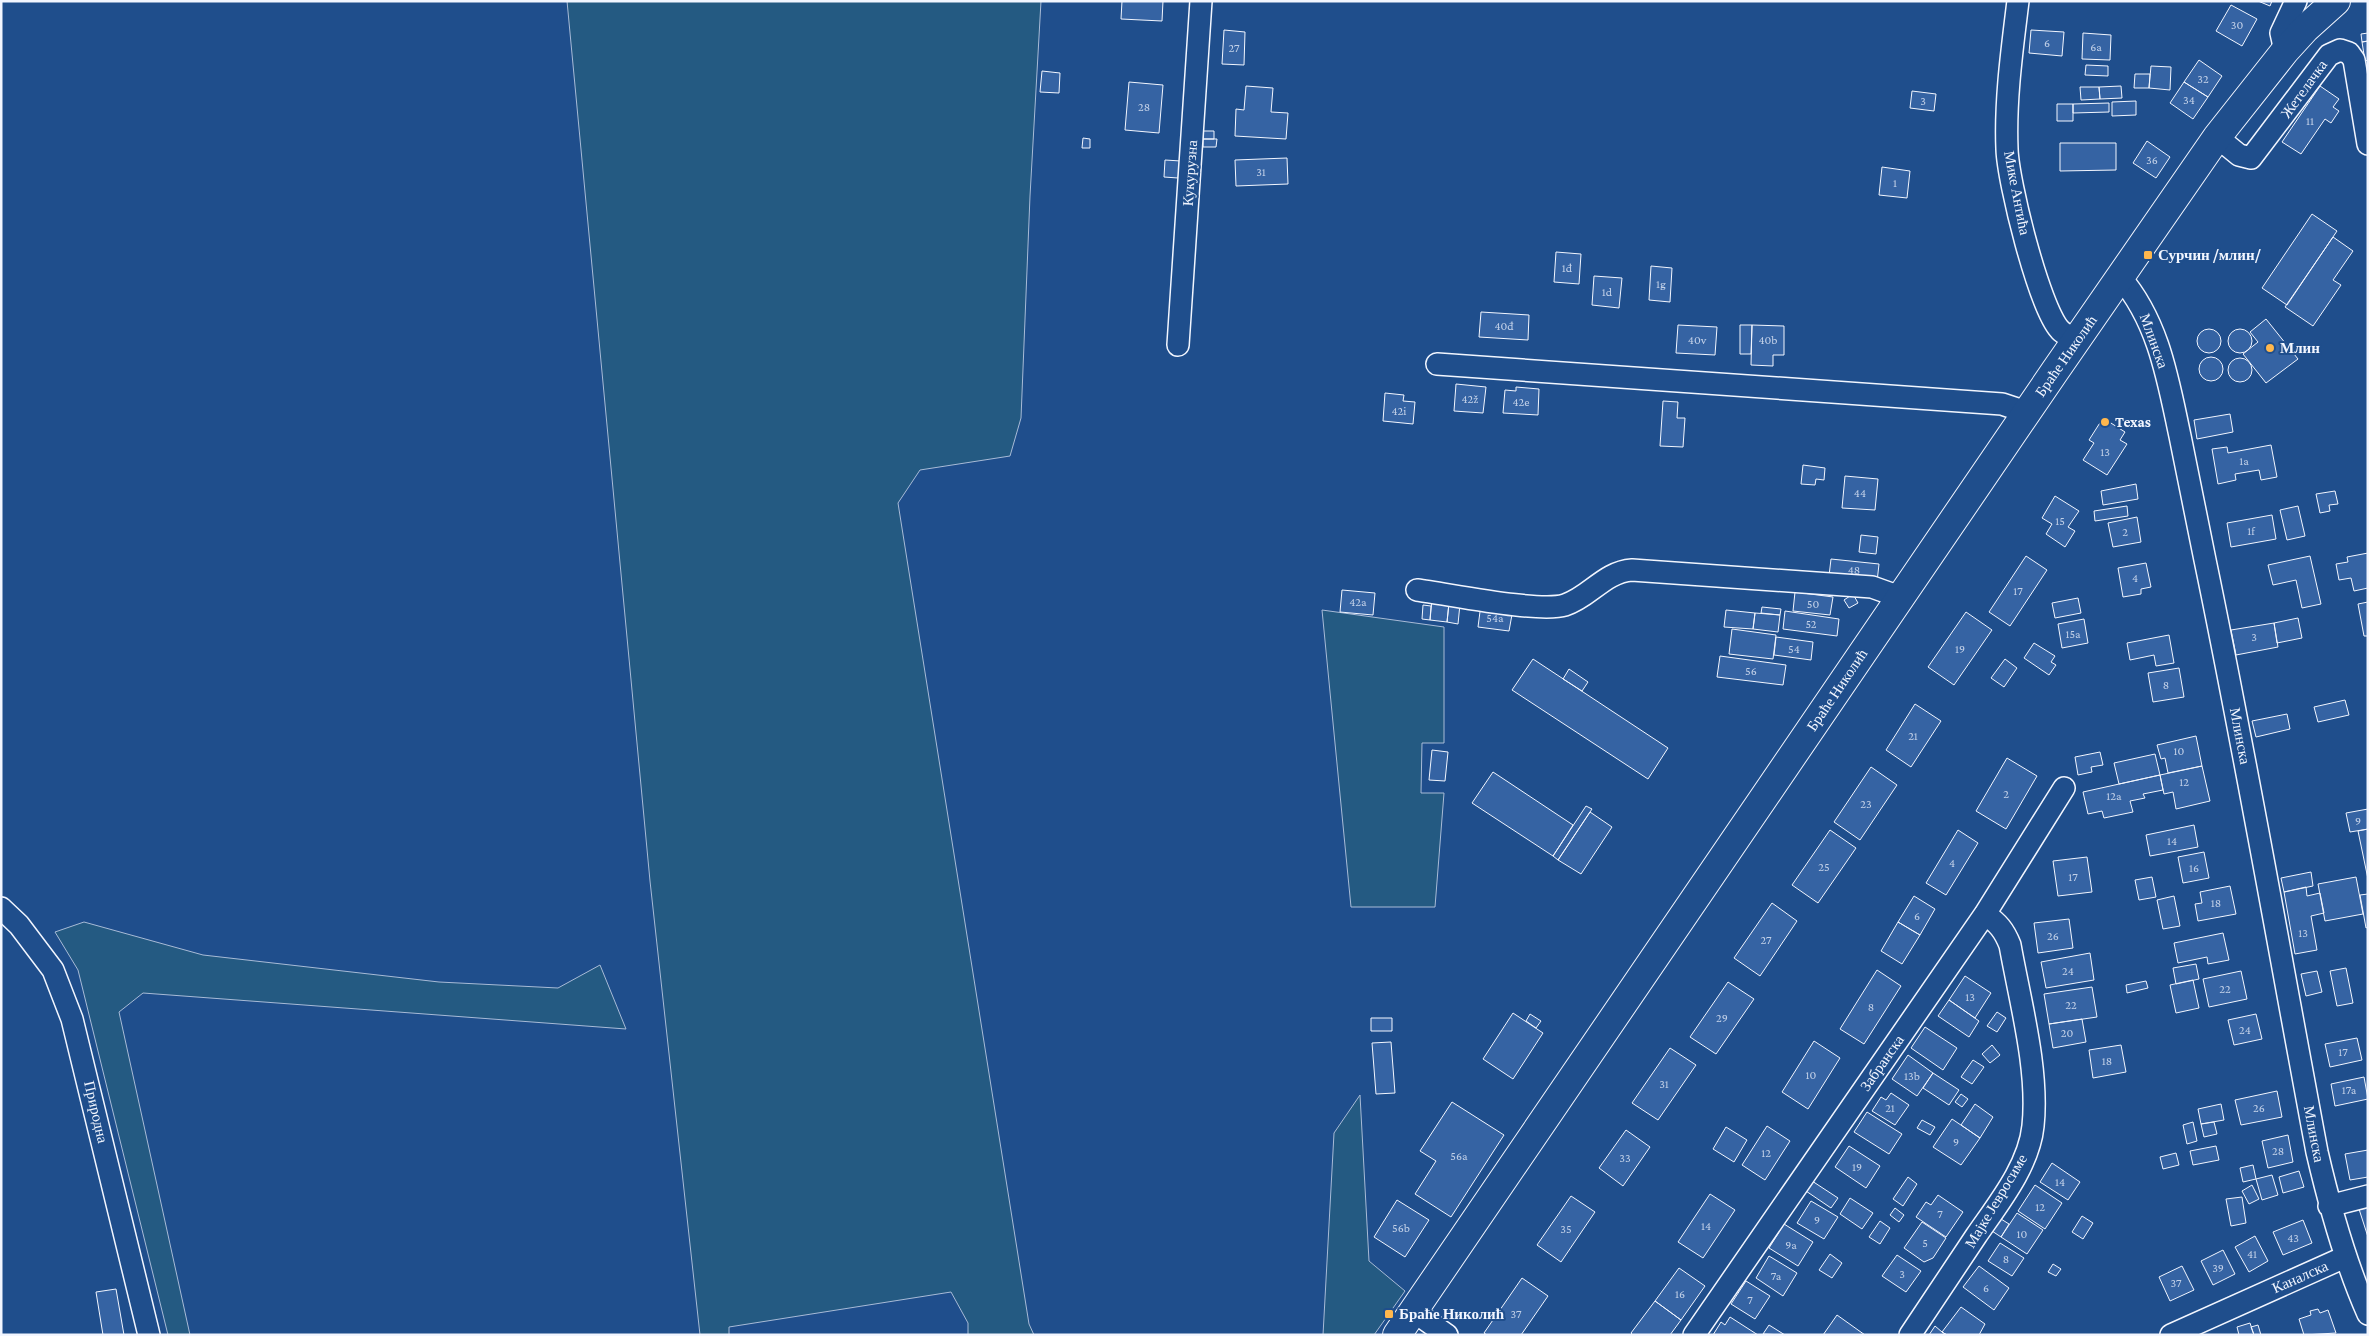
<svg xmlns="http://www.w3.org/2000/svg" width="2369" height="1336" font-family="'Crimson Pro',serif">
	<rect width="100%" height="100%" fill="#1f4e8c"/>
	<path fill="#245a82" stroke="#a8bbd7" d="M567,1H1041L1030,196L1021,418L1010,456L920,470L898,503L1029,1324L1034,1335H968V1323L951,1292L729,1327V1335H700L650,881Z
		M1322,610L1444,627V743H1422L1421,793H1444L1435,907H1351Z
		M84,922L203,955L439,982L558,988L600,965L626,1029L143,993L119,1012L190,1335H168L78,970L55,932Z
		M1360,1095L1369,1261L1405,1291L1374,1335H1323L1334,1133Z"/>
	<path fill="#3563a3" stroke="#f2f6ff" d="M1122,1H1163L1162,21L1121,19Z
		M2258,1H2272L2270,6Z
		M2231,5L2257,19L2242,46L2216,31Z
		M1224,30L1245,32L1244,65L1222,64Z
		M2031,30L2064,32L2062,56L2029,53Z
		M2083,33L2111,35L2110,60L2082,59Z
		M2368,33V41L2362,42L2361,34Z
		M2368,41V60L2365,61L2362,42Z
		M2199,60L2222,76L2208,97L2184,82Z
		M2086,65L2108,66V76L2085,75Z
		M2151,66L2171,67L2170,90L2149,88Z
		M1042,71L1060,73L1059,93L1040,92Z
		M2135,74H2150L2149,88H2134Z
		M1129,82L1163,85L1159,133L1125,130Z
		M2184,82L2208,97L2193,119L2170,103Z
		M1246,86L1273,88L1271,112L1288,113L1286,139L1235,136L1236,109L1244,110Z
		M2121,86L2122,98L2100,99L2099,87Z
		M2320,86L2339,99L2333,107L2339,111L2331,123L2325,119L2301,154L2282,142Z
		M2080,87H2099L2100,99L2081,100Z
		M1912,91L1936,94L1934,111L1910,108Z
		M2136,101V115L2112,116V102Z
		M2109,103V112L2073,113V104Z
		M2057,104H2073V121H2057Z
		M1203,131H1214V139H1203Z
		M1083,138L1090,139V148H1082Z
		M1203,139H1217L1216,147H1203Z
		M2147,141L2170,157L2156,178L2133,163Z
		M2060,143H2116V170L2060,171Z
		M1287,158L1288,184L1236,186L1235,160Z
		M1165,160L1181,161L1178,178L1164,177Z
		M1882,167L1910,171L1907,198L1879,195Z
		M2312,214L2337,231L2287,305L2262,288Z
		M2333,237L2353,251L2333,280L2341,285L2313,326L2285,307Z
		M1556,252L1581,254L1579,284L1554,282Z
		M1651,266L1672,268L1670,302L1649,300Z
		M1594,276L1622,278L1619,308L1592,305Z
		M1481,312L1529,315L1528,340L1479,337Z
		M2266,319L2298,359L2266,383L2243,354L2258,342L2250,332Z
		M1678,325L1717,327L1715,355L1676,353Z
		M1740,325H1752L1751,354H1740Z
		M1752,325L1784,326V355H1773V366L1751,365Z
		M2228 341a12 12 0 1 1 24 0a12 12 0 1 1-24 0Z
		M2197 341a12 12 0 1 1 24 0a12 12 0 1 1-24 0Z
		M2199 369a12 12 0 1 1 24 0a12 12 0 1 1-24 0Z
		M2228 370a12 12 0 1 1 24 0a12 12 0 1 1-24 0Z
		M1456,384L1486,387L1483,413L1454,411Z
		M1516,387L1539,389L1538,415L1503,413L1505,390L1516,391Z
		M1385,393L1404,395L1403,401L1415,402L1413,424L1383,421Z
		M1663,401L1678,402L1677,418H1685L1683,447L1660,446Z
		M2230,414L2233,432L2197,439L2194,420Z
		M2103,418L2125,432L2120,440L2127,444L2107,475L2083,460L2094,443L2089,440Z
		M2271,445L2277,477L2261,480L2259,470L2235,474L2236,480L2218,484L2212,449L2227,447L2228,453Z
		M1803,465L1825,468L1824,480L1816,479L1815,485L1801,484Z
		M1845,476L1878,479L1875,510L1842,508Z
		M2136,484L2138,499L2103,505L2101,491Z
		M2335,491L2338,504L2329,505L2330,511L2320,513L2316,494Z
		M2055,496L2079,511L2068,527L2075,531L2065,547L2046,534L2052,524L2042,518Z
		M2127,506L2128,516L2095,521L2094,511Z
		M2298,506L2305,536L2287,540L2280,510Z
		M2272,515L2276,539L2231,547L2227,523Z
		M2137,517L2141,542L2113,547L2108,523Z
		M1861,535L1878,537L1876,554L1859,552Z
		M2368,553V588L2354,591L2351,578L2339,580L2336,564L2348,562L2347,557Z
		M2026,556L2047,570L2010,626L1989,612Z
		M2310,556L2321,604L2302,608L2296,580L2273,585L2268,565Z
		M1831,559L1879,564L1877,582L1829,576Z
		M2146,563L2151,587L2141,589V594L2123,597L2118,568Z
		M1342,590L1375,593L1373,615L1340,612Z
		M1795,592L1833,597L1830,615L1793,611Z
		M1853,594L1858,603L1849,608L1844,600Z
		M2078,598L2081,613L2055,618L2052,603Z
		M1432,600L1449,603L1447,622L1430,620Z
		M2368,602V636H2364L2358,604Z
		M1449,603L1460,604L1458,624L1447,622Z
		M1481,604L1513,609L1509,631L1478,627Z
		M1423,605L1431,606L1430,620L1422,619Z
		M1762,607L1781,609L1780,615L1761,613Z
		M1726,610L1755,613L1753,629L1724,627Z
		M1785,611L1839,619L1837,636L1783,629Z
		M1966,612L1992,630L1954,685L1928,667Z
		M1755,613L1780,615L1778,632L1753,629Z
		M2298,618L2302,638L2277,643L2274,623Z
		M2084,619L2088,643L2062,648L2058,624Z
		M2274,623L2278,647L2236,655L2231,630Z
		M1732,629L1776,635L1773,659L1729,654Z
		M2169,635L2174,663L2156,666L2154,655L2130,660L2127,643Z
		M1776,637L1813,642L1811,660L1774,655Z
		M2034,643L2055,656L2051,662L2056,665L2049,675L2024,658Z
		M1720,656L1786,665L1783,685L1717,677Z
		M1533,659L1668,748L1648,779L1512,690Z
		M2005,659L2017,668L2004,687L1991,678Z
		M2179,668L2184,697L2153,702L2148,673Z
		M1569,669L1588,682L1582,691L1563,679Z
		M2345,700L2349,715L2318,722L2314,707Z
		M1915,704L1941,721L1911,767L1886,750Z
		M2287,714L2290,729L2256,737L2252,721Z
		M2196,736L2202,766L2168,773L2165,758L2161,759L2157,745Z
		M1432,750L1448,752L1445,781L1429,780Z
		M2100,752L2103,765L2091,767L2092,772L2078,775L2075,757Z
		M2155,754L2160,775L2119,784L2114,763Z
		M2007,758L2037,776L2006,829L1976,811Z
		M2202,766L2210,801L2176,809L2173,792L2164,794L2160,775Z
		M1871,767L1897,785L1860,840L1834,822Z
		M1493,772L1573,825L1553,856L1472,803Z
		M2160,775L2163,790L2143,794L2145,798L2130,801L2133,812L2104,818L2102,811L2088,814L2083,792Z
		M1586,806L1592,809L1558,860L1553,856Z
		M2368,809V829L2350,832L2346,813Z
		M1590,812L1612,827L1581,874L1558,860Z
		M2194,825L2198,847L2150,856L2146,835Z
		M2368,829V879L2358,831Z
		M1830,830L1856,848L1818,903L1792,885Z
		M1958,830L1978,843L1946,895L1926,883Z
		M2204,852L2209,878L2183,883L2178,857Z
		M2087,857L2092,892L2058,896L2053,861Z
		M2311,872L2313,886L2284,892L2281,878Z
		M2152,877L2156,897L2139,900L2135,880Z
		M2356,877L2363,914L2325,921L2318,884Z
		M2230,886L2236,914L2198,921L2195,904L2202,903L2200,892Z
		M2306,887L2307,896L2320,893L2324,913L2311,916L2317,950L2295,954L2284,892Z
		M2368,894V927L2366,928L2360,895Z
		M1914,896L1935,909L1920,935L1898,922Z
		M2174,896L2180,926L2163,929L2157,900Z
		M1772,903L1797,921L1760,976L1734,958Z
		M2069,919L2073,948L2038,953L2034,923Z
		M1898,922L1920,935L1902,964L1881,951Z
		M2223,933L2229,960L2208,964L2207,957L2178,963L2174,943Z
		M2090,953L2094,980L2046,988L2041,962Z
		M2196,964L2199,979L2176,984L2173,968Z
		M2346,968L2353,1003L2337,1006L2330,971Z
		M1877,970L1901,986L1864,1044L1840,1029Z
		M2241,971L2247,999L2209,1007L2203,979Z
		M2317,971L2322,992L2306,996L2301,974Z
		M1965,976L1991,993L1975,1018L1949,1000Z
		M2193,980L2199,1008L2176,1013L2170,985Z
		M2146,981L2148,988L2127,993L2126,985Z
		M1728,982L1754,999L1716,1054L1690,1037Z
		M2092,987L2097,1017L2049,1024L2044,994Z
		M1949,1000L1979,1021L1969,1037L1938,1016Z
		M1997,1012L2006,1018L1997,1032L1987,1026Z
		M1513,1013L1543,1033L1513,1079L1483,1059Z
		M1530,1014L1541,1021L1536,1028L1526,1021Z
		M2256,1014L2262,1039L2234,1045L2228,1020Z
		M1371,1018H1392V1031H1371Z
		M2082,1019L2086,1042L2053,1048L2049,1024Z
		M1925,1027L1957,1048L1943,1070L1911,1048Z
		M2357,1038L2362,1060L2330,1067L2325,1044Z
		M1814,1041L1840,1058L1808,1109L1782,1092Z
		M1391,1042L1395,1093L1376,1094L1372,1043Z
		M1992,1045L2000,1055L1990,1063L1982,1054Z
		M2121,1045L2126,1072L2093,1078L2089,1050Z
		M1670,1048L1696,1065L1658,1120L1632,1103Z
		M1908,1055L1933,1073L1917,1096L1892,1079Z
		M1973,1060L1984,1067L1972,1084L1961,1077Z
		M1933,1073L1959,1090L1949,1105L1923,1088Z
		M2364,1077L2368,1099L2335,1106L2331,1084Z
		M2277,1091L2282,1117L2241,1125L2235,1100Z
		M1891,1093L1909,1105L1895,1125L1872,1111L1881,1097L1886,1100Z
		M1961,1094L1968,1099L1962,1107L1955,1102Z
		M1452,1102L1504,1135L1451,1217L1415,1194L1436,1161L1420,1151Z
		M1975,1104L1993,1117L1980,1138L1961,1125Z
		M2221,1104L2224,1120L2201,1124L2198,1109Z
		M1867,1112L1902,1134L1889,1154L1854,1132Z
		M1952,1119L1980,1138L1961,1165L1933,1147Z
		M1922,1120L1935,1127L1930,1135L1917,1128Z
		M2193,1122L2197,1141L2187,1144L2183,1125Z
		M2214,1122L2217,1134L2204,1137L2201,1124Z
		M1767,1126L1790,1141L1765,1180L1742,1165Z
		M1726,1127L1747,1140L1734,1162L1713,1149Z
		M1626,1130L1650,1147L1623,1186L1599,1168Z
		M2288,1135L2293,1162L2268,1168L2262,1141Z
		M1849,1146L1880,1166L1866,1188L1835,1167Z
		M2216,1146L2219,1160L2193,1165L2190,1151Z
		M2368,1150V1177L2350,1180L2345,1154Z
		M2176,1153L2179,1165L2163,1169L2160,1157Z
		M2052,1163L2080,1182L2068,1200L2040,1182Z
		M2253,1165L2256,1179L2243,1182L2240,1168Z
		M2299,1171L2304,1187L2283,1193L2279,1177Z
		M2272,1175L2278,1195L2262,1200L2256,1179Z
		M1908,1177L1917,1184L1903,1206L1893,1199Z
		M1809,1179L1838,1198L1831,1208L1803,1189Z
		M2035,1185L2062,1203L2045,1229L2018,1211Z
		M2252,1185L2259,1199L2249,1204L2242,1191Z
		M1710,1194L1735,1210L1703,1258L1678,1242Z
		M1938,1195L1963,1212L1946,1237L1916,1217L1926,1202L1931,1205Z
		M1571,1196L1595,1212L1561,1262L1537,1245Z
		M2242,1197L2246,1223L2231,1226L2226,1199Z
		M1850,1198L1873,1213L1862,1229L1840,1214Z
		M1397,1200L1429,1220L1405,1257L1374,1237Z
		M1811,1201L1838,1217L1824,1239L1797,1223Z
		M2368,1203V1237L2358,1206Z
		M1895,1208L1904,1215L1899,1222L1890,1215Z
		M2017,1213L2043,1230L2027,1254L2001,1237Z
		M2082,1216L2093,1223L2083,1239L2072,1232Z
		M2001,1219L2009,1224L2001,1237L1992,1231Z
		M2303,1220L2312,1243L2283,1255L2273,1232Z
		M1880,1221L1890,1228L1880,1244L1869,1237Z
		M1922,1222L1946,1238L1933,1258L1924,1262L1904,1248Z
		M1784,1224L1813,1242L1798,1266L1769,1248Z
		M2255,1236L2268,1261L2249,1272L2235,1247Z
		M2000,1243L2024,1258L2012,1276L1988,1261Z
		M2223,1250L2235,1274L2213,1285L2201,1261Z
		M1830,1254L1842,1263L1832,1278L1819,1270Z
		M1897,1255L1921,1271L1906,1292L1882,1276Z
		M1769,1256L1797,1273L1783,1296L1756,1278Z
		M2053,1264L2061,1269L2056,1276L2048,1272Z
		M1979,1266L2009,1288L1994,1310L1963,1287Z
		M2182,1266L2194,1290L2170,1301L2159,1277Z
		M1679,1268L1705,1286L1681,1320L1655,1301Z
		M1522,1278L1548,1296L1521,1335H1487L1484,1333Z
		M1746,1281L1770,1296L1755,1319L1731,1304Z
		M116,1289L124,1335H103L96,1292Z
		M1655,1301L1681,1320L1670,1335H1633L1631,1333Z
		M1961,1307L1985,1324L1979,1335H1947L1942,1332Z
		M2318,1309L2320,1313L2328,1310L2336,1333L2304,1335L2299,1319L2311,1315L2310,1311Z
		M1837,1315L1865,1335H1823Z
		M1730,1317L1758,1335H1713L1721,1322L1725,1325Z
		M2250,1323L2254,1335H2239L2237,1327Z
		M1769,1325L1785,1335L1763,1334Z
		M2258,1325L2261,1335H2254L2251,1327Z
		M1935,1326L1942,1332L1947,1335H1929Z"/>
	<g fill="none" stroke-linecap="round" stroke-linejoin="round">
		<g stroke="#f2f6ff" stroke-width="24">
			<path id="minor" d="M2018,1C2012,50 2005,100 2007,149C2008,182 2039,307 2060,330C2064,334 2070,337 2075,341
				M2285,51L2281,33L2296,1
				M2217,137L2239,155L2251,158L2329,55L2340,50L2349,53L2354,60L2368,144
				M2120,277C2159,322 2168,380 2180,436C2188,477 2197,519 2205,560C2246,757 2280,955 2317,1152C2330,1208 2345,1262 2368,1314
				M1178,345L1201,1
				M1437,364L2002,404L2026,412
				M1417,590C1449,594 1539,613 1565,605C1590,597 1604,572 1632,570L1872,587L1900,597
				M1,908L19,925L53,970L72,1019L149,1335
				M2329,1206L2368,1196
				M1413,1311L1447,1335
				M1694,1335L1985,914L2064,788
				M1910,1335C1932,1302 1954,1269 1976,1236C1998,1204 2029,1166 2033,1126C2039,1070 2020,1001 2010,945C2004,930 1998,923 1985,914
				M2171,1335L2345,1257"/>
		</g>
		<g stroke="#f2f6ff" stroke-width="30">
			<path id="major" d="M1397,1335L2055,371L2217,137L2285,51L2306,28L2336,1"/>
		</g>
		<use href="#minor" stroke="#1f4e8c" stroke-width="21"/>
		<use href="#major" stroke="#1f4e8c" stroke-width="28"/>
	</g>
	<g fill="#ffb74d" stroke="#1f4e8c" stroke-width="2">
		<rect x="2143" y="250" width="10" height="10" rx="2.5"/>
		<circle cx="2270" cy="348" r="5"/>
		<circle cx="2105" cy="422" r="5"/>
		<rect x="1384" y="1309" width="10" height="10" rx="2.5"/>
	</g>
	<g text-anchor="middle" stroke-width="4" stroke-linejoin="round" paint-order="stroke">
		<g font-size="12" fill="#c3d1e8">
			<text x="2237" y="29">30</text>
			<text x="2047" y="47">6</text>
			<text x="2096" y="51">6a</text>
			<text x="1234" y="52">27</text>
			<text x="2203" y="83">32</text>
			<text x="2189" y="104">34</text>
			<text x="1923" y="105">3</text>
			<text x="1144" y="111">28</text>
			<text x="2310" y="125">11</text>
			<text x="2152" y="164">36</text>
			<text x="1261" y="176">31</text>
			<text x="1895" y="187">1</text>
			<text x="1567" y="272">1đ</text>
			<text x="1661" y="288">1g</text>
			<text x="1607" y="296">1d</text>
			<text x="1504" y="330">40đ</text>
			<text x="1697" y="344">40v</text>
			<text x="1768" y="344">40b</text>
			<text x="1470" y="403">42ž</text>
			<text x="1521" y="406">42e</text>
			<text x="1399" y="415">42i</text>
			<text x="2105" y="456">13</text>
			<text x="2244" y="465">1a</text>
			<text x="1860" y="497">44</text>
			<text x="2060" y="525">15</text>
			<text x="2251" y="535">1f</text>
			<text x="2125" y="536">2</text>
			<text x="1854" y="574">48</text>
			<text x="2135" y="582">4</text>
			<text x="2018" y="595">17</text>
			<text x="1358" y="606">42a</text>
			<text x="1813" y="608">50</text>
			<text x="1495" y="622">54a</text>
			<text x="1811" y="628">52</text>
			<text x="2073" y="638">15a</text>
			<text x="2254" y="641">3</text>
			<text x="1794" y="653">54</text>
			<text x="1960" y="653">19</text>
			<text x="1751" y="675">56</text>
			<text x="2166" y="689">8</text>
			<text x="1913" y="740">21</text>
			<text x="2179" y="755">10</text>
			<text x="2184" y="786">12</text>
			<text x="2006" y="798">2</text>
			<text x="2114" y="800">12a</text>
			<text x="1866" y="808">23</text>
			<text x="2358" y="825">9</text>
			<text x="2172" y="845">14</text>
			<text x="1952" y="867">4</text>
			<text x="1824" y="871">25</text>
			<text x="2194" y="872">16</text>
			<text x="2073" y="881">17</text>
			<text x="2216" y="907">18</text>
			<text x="1917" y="920">6</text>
			<text x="2303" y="937">13</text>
			<text x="2053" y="940">26</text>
			<text x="1766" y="944">27</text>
			<text x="2068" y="975">24</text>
			<text x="2225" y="993">22</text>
			<text x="1970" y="1001">13</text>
			<text x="2071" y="1009">22</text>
			<text x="1871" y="1011">8</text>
			<text x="1722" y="1022">29</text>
			<text x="2245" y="1034">24</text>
			<text x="2067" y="1037">20</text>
			<text x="2343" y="1056">17</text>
			<text x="2107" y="1065">18</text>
			<text x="1811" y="1079">10</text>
			<text x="1912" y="1080">13b</text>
			<text x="1664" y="1088">31</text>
			<text x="2349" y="1094">17a</text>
			<text x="1890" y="1112">21</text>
			<text x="2259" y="1112">26</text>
			<text x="1956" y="1146">9</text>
			<text x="2278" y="1155">28</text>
			<text x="1766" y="1157">12</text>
			<text x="1459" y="1160">56a</text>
			<text x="1625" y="1162">33</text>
			<text x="1857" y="1171">19</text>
			<text x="2060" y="1186">14</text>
			<text x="2040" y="1211">12</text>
			<text x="1940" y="1218">7</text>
			<text x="1817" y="1224">9</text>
			<text x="1706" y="1230">14</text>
			<text x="1401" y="1232">56b</text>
			<text x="1566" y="1233">35</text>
			<text x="2022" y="1238">10</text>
			<text x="2293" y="1242">43</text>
			<text x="1925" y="1247">5</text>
			<text x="1791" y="1249">9a</text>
			<text x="2252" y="1258">41</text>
			<text x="2006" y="1263">8</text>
			<text x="2218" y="1272">39</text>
			<text x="1902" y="1278">3</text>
			<text x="1776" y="1280">7a</text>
			<text x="2176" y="1287">37</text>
			<text x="1986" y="1292">6</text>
			<text x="1680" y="1298">16</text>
			<text x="1750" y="1304">7</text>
			<text x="1516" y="1318">37</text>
		</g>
		<g font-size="15" fill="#f2f6ff" stroke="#1f4e8c">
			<text transform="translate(2304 89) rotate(-54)" y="5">Жетелачка</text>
			<text transform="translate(1190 173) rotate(-86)" y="5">Кукурузна</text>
			<text transform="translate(2017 193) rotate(79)" y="5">Мике Антића</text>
			<text transform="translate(2154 341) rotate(70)" y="5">Млинска</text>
			<text transform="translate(2066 356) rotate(-55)" y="5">Браће Николић</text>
			<text transform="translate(1837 690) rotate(-56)" y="5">Браће Николић</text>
			<text transform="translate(2240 736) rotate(79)" y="5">Млинска</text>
			<text transform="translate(1882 1063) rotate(-55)" y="5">Забранска</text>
			<text transform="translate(96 1112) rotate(77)" y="5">Природна</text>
			<text transform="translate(2314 1134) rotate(79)" y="5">Млинска</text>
			<text transform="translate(1996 1201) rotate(-59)" y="5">Мајке Јевросиме</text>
			<text transform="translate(2300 1277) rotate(-24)" y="5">Каналска</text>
		</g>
		<g font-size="15" font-weight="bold" fill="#f2f6ff" stroke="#1f4e8c" text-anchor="start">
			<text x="2158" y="260">Сурчин /млин/</text>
			<text x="2280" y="353">Млин</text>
			<text x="2115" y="427">Texas</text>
			<text x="1399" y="1319">Браће Николић</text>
		</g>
	</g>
	<rect width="2369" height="1336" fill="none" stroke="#f2f6ff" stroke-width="5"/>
</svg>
